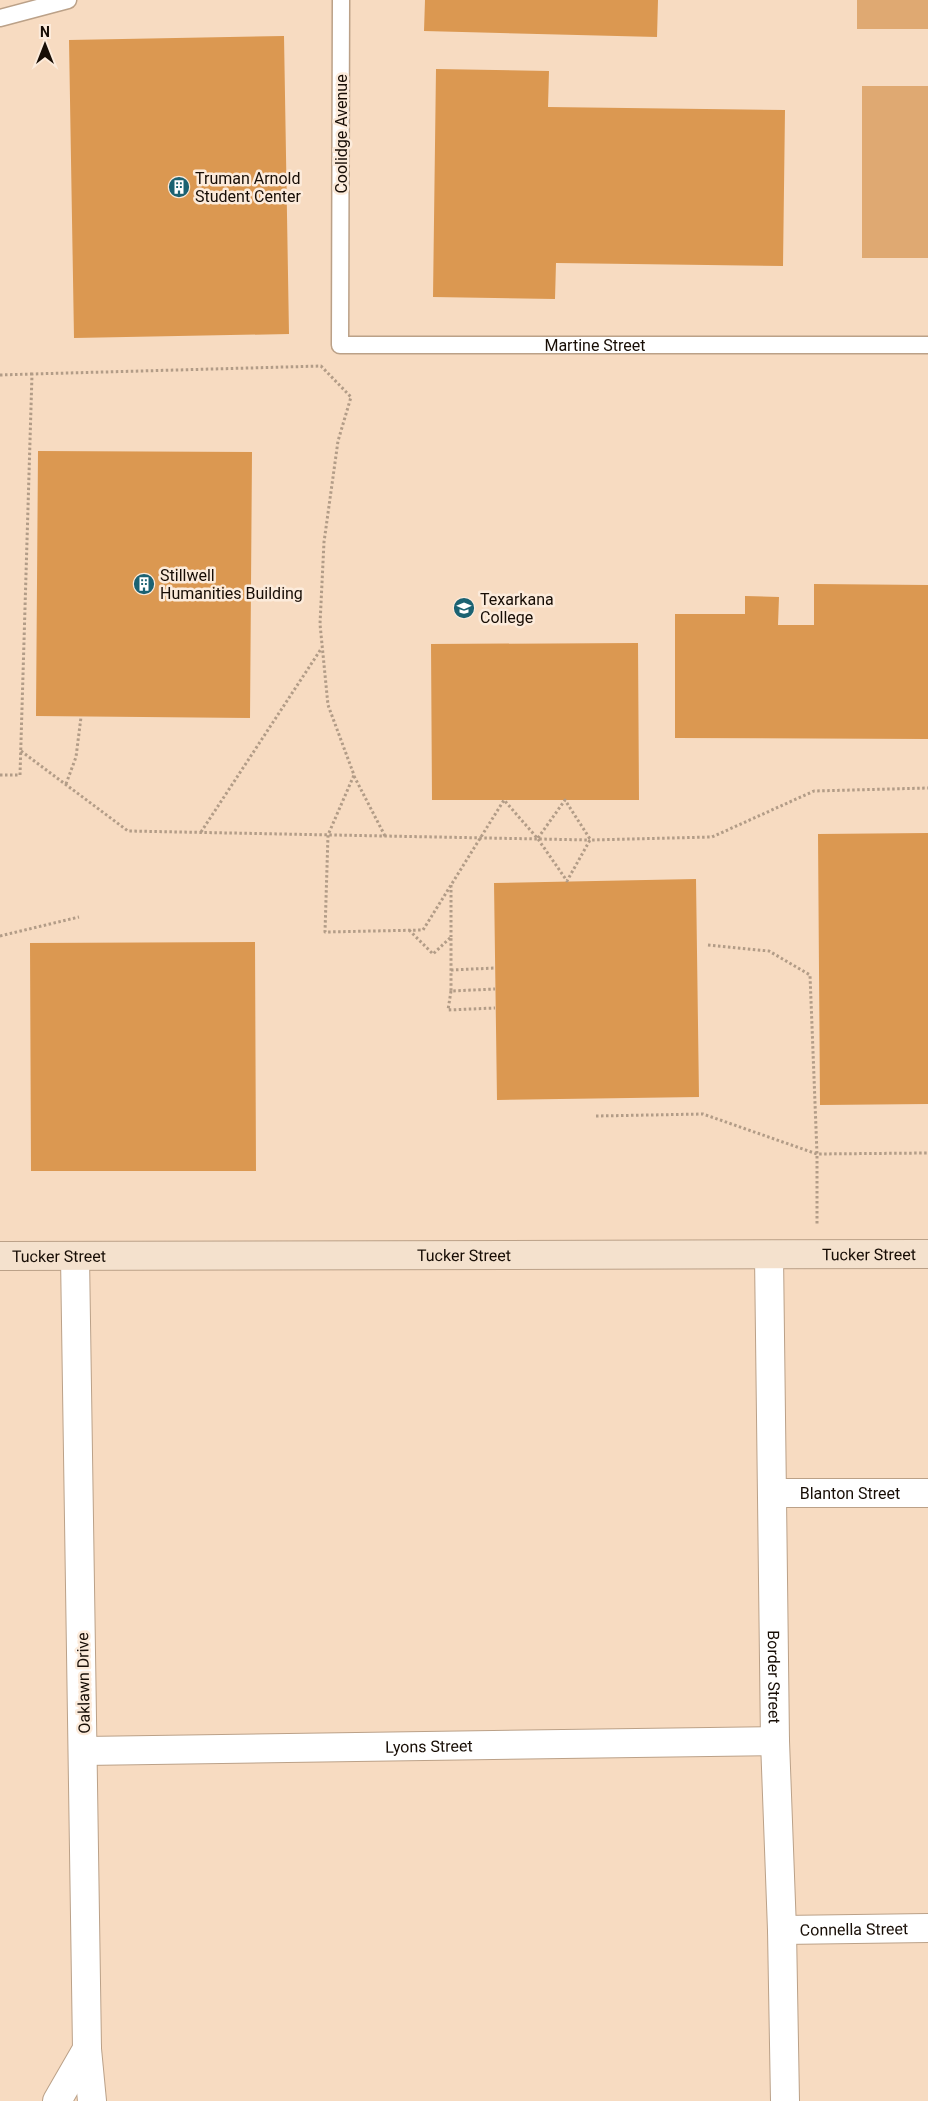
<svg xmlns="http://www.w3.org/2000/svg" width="928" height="2101" font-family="Roboto,sans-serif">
	<rect width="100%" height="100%" fill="#f7dbc1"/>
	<path fill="#dfa972" d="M857,0H928V29H857Z
		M862,86H928V258H862Z"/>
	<path fill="#db9851" d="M425,0H658L657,37L424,31Z
		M284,36L289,334L74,338L69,40Z
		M436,69L549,71L548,107L785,110L783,266L556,263L555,299L433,297Z
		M38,451L252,452L250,718L36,716Z
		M814,584L928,585V739L675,738V614H745V596L779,597L778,625H814Z
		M638,643L639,800H432L431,644Z
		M928,833V1104L820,1105L818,834Z
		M696,879L699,1097L497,1100L494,883Z
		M255,942L256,1171H31L30,943Z"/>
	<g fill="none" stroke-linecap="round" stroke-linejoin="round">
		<g stroke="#bba188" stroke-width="19">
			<g id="lane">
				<path id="s1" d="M341,0L340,345H928"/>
				<path d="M0,18L68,0"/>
			</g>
		</g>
		<g stroke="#bba188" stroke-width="30">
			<g id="street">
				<path id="s2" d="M769,1255L775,1741L782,1930L785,2101"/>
				<path id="s3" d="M772,1493H928"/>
				<path id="s4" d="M84,1751L775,1741"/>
				<path id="s5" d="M782,1930L928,1928"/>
				<path d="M87,2049L92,2101"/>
				<path d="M57,2101L87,2049L75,1256"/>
			</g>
		</g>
		<g stroke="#bba188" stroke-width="30">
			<g id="secondary">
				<path id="s6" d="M0,1256L928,1254"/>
			</g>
		</g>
		<path stroke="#b29c87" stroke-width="3" stroke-dasharray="2.5 2.5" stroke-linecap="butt" d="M0,375L32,374
			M21,751L128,831L590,840
			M0,775H20L32,374L321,366L351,397L338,441L324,542L320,624L328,705L354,775L328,835L325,932L423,930L504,800L538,839L567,881L590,840L712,837L814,791L928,788
			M354,776L385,836
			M66,784L76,757L81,717
			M201,832L321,649
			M538,838L565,800L590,839
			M451,885V937
			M409,930L433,954L451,937V991L495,989
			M0,936L79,917
			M708,945L769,951L810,975L817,1154V1225
			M451,970L495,968
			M451,991L448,1010L495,1008
			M596,1116L703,1114L817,1154L928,1153"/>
		<use href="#lane" stroke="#fff" stroke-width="16"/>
		<use href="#street" stroke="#fff" stroke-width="28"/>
		<use href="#secondary" stroke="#f4e1cd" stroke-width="28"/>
	</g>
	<defs>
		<g id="building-disc" transform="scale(1.125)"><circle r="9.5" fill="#1b6272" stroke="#fcebdb"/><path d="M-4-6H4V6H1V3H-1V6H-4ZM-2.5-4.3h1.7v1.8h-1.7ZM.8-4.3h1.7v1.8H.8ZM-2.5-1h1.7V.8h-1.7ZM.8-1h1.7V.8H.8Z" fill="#fff"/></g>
		<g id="university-disc" transform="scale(1.125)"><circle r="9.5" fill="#1b6272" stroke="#fcebdb"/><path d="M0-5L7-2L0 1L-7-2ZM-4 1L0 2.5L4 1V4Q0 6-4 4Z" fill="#fff"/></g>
	</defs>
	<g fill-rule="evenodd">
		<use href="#building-disc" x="179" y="187"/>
		<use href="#building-disc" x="144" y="584"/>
		<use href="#university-disc" x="464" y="608"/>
	</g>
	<g text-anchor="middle" stroke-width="5" stroke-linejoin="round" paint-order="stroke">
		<g font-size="16" fill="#170d05" stroke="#fcebdb">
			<text transform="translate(341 134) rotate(-90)" y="6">Coolidge Avenue</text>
			<text dy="6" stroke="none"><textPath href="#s1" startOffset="600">Martine Street</textPath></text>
			<text dy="6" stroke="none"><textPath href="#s6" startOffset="869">Tucker Street</textPath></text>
			<text dy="6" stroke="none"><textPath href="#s6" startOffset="464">Tucker Street</textPath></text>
			<text dy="6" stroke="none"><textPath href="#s6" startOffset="59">Tucker Street</textPath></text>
			<text dy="6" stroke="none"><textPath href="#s3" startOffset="78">Blanton Street</textPath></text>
			<text dy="6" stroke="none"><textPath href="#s2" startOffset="422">Border Street</textPath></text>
			<text transform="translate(83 1683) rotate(-91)" y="6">Oaklawn Drive</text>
			<text dy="6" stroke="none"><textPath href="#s4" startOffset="345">Lyons Street</textPath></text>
			<text dy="6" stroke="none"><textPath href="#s5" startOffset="72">Connella Street</textPath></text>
		</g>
		<g font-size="16" fill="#170d05" stroke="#fcebdb" text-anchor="start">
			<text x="195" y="184">Truman Arnold<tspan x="195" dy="18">Student Center</tspan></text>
			<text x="160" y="581">Stillwell<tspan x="160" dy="18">Humanities Building</tspan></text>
			<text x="480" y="605">Texarkana<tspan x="480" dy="18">College</tspan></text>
		</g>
	</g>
	<g transform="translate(45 45)" stroke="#fcebdb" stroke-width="4" paint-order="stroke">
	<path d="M0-4L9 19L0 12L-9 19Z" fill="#170d05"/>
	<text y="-8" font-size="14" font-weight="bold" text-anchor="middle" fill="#170d05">N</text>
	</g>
</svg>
